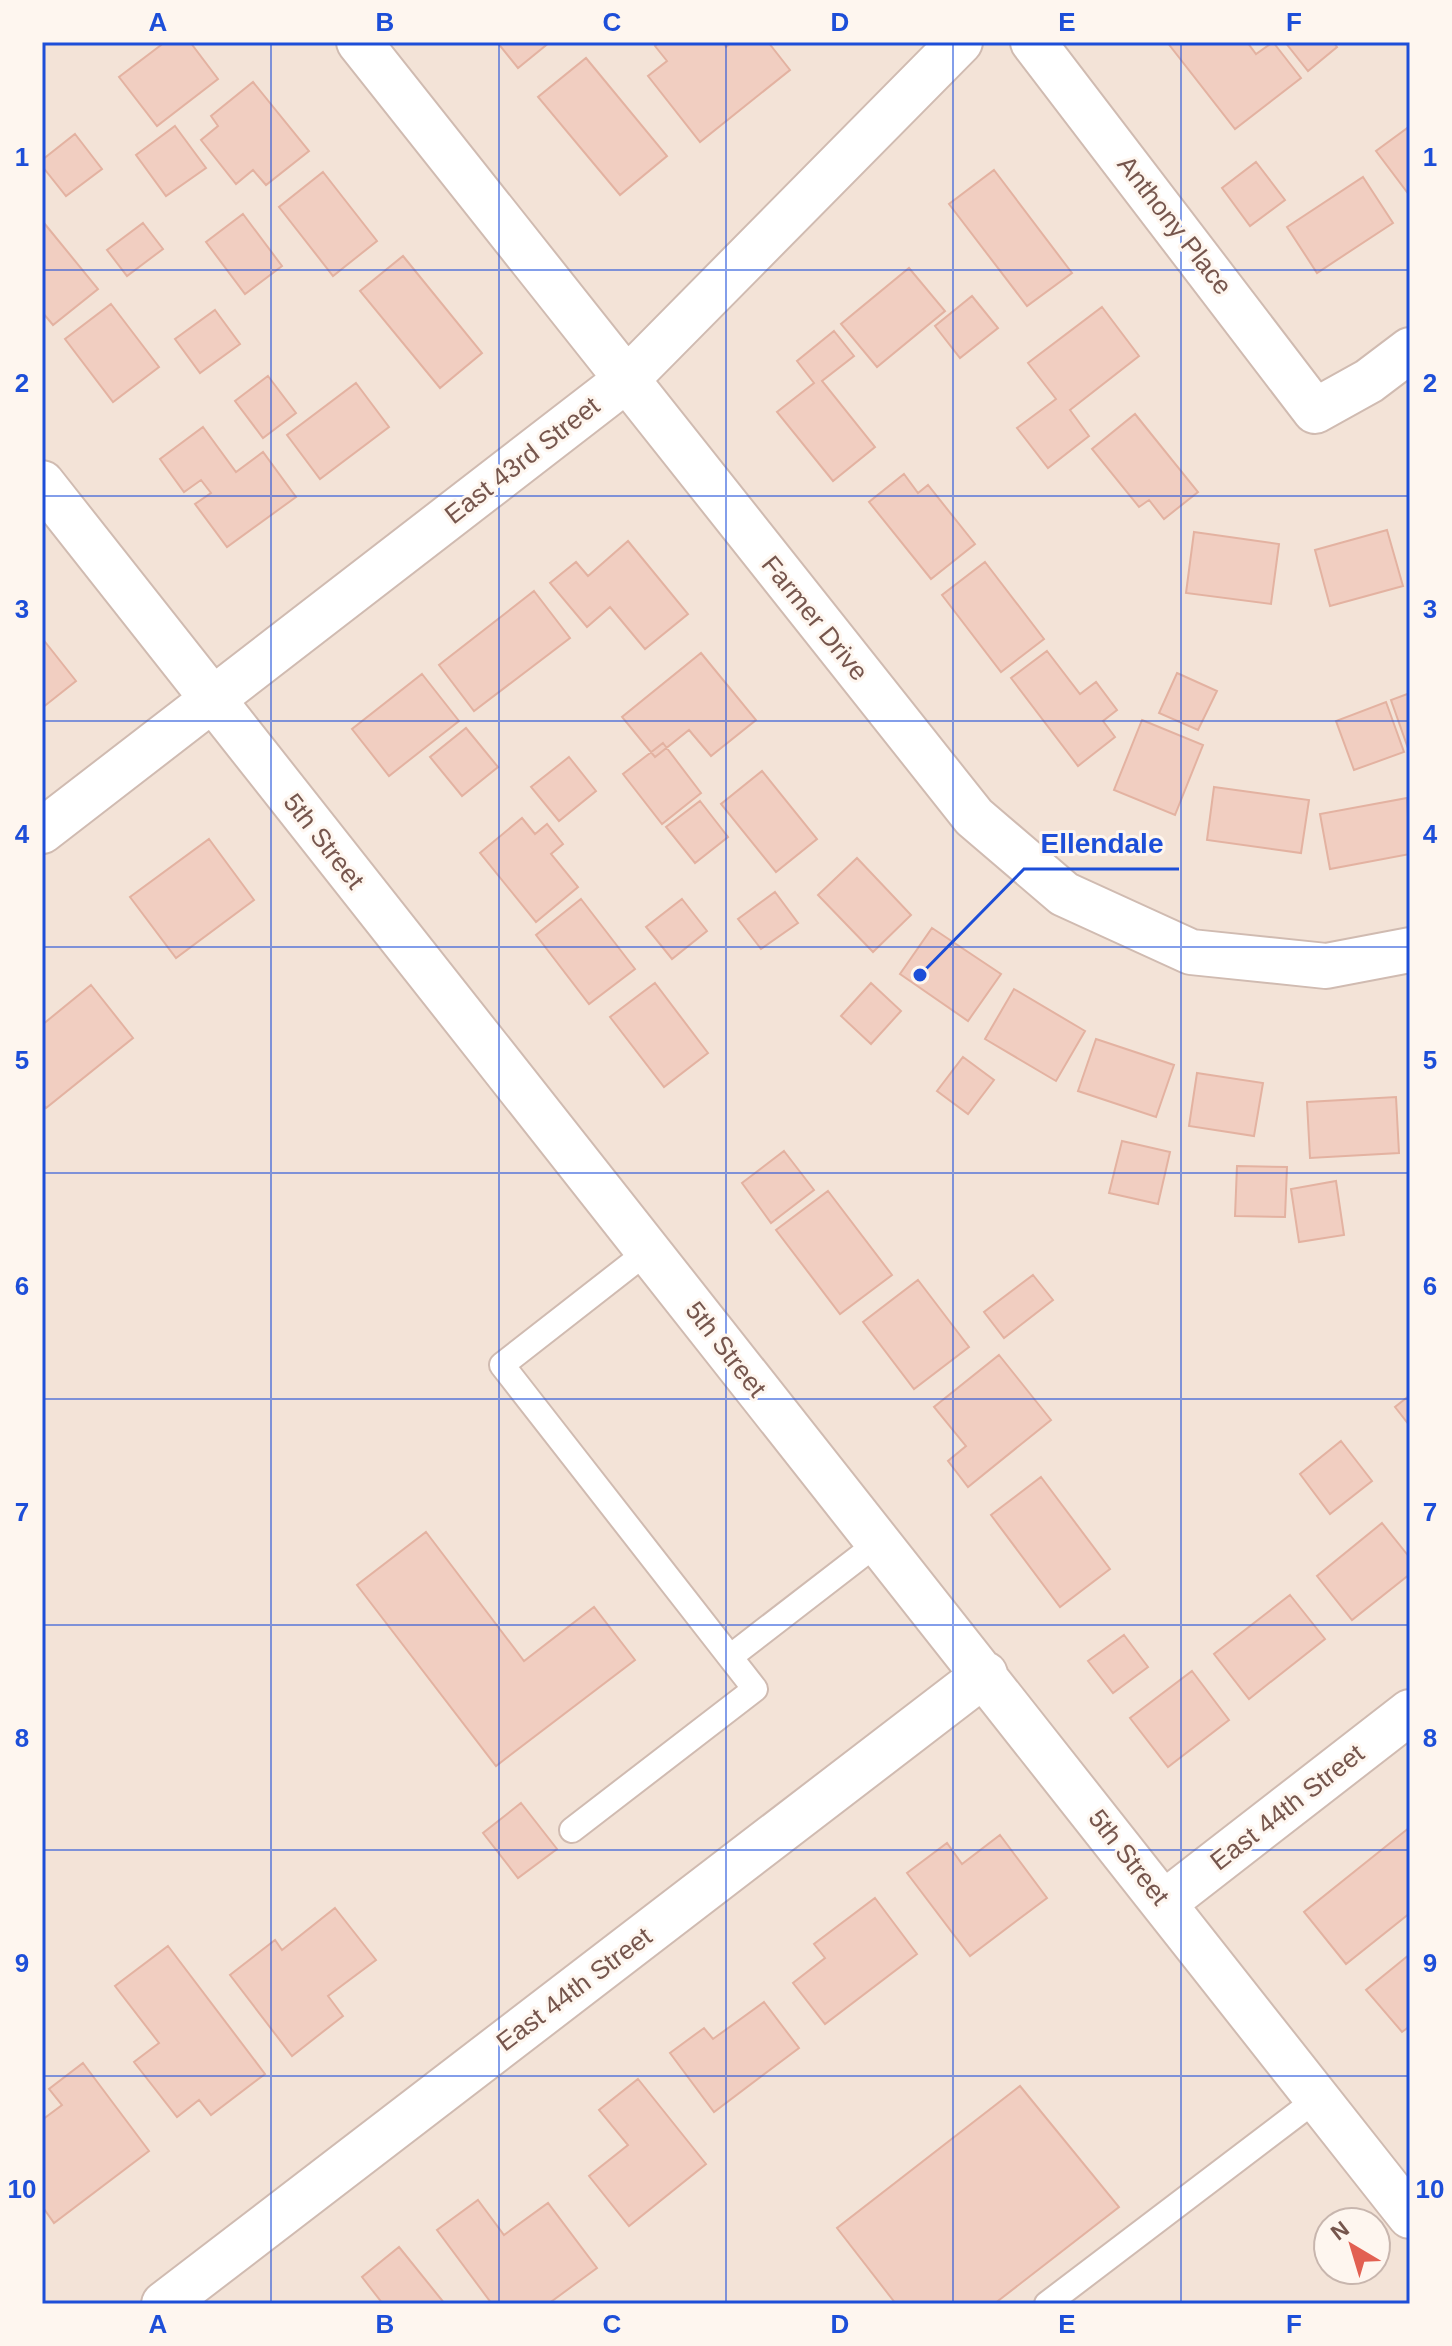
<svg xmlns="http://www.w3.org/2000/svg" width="1452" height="2346" font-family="Helvetica,sans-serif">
	<rect width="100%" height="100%" fill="#fcf2e8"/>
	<path fill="#f3e3d7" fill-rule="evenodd" d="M42,42H1410V2304H42ZM1328,2222H1376V2270H1328Z"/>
	<path fill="#f1cec1" stroke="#e3b2a1" stroke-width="2" d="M159,42H190L218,79L157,126L119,77L161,45Z
		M497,42H550L518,68Z
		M660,42H723L726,47L732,42H768L790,70L700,142L648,76L667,61L655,46Z
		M1167,42H1247L1256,54L1273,42L1301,78L1235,129Z
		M1285,42H1333L1337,47L1308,71Z
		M586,58L667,156L620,195L538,97Z
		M253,82L309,151L266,185L253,170L236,184L201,140L218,126L211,116Z
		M175,126L206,168L166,196L136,155Z
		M1410,126V196L1376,151Z
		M75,134L102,169L66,196L42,166V160Z
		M1256,162L1285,200L1250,226L1222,188Z
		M994,170L1072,273L1027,306L949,204Z
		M323,172L377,241L333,276L279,207Z
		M1363,177L1393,223L1317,273L1287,227Z
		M243,214L282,266L245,294L206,242Z
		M44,223L98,289L53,325L42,312Z
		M143,223L163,249L127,276L107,250Z
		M403,256L482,353L440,388L360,291Z
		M909,268L945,311L877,367L841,324Z
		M972,296L998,328L960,358L935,326Z
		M111,304L159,367L113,402L65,339Z
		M1102,307L1139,356L1070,410L1089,436L1048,468L1017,428L1056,399L1028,363Z
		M215,310L240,344L200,373L175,339Z
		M834,331L854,356L822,381L875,447L833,481L777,412L814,383L797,361Z
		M268,376L296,413L263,438L235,401Z
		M356,383L389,427L320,479L287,435Z
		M1135,414L1198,492L1164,519L1149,500L1139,507L1092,449Z
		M203,427L236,472L263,452L296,497L227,547L195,504L211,493L201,480L184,492L160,459Z
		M904,474L918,493L928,485L975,544L931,579L869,502Z
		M1387,530L1403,586L1330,606L1315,550Z
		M1194,532L1279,544L1271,604L1186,593Z
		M628,541L688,614L645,649L610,607L587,627L550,583L576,562L588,576Z
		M985,562L1044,639L1001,672L942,595Z
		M534,591L570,638L474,711L439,665Z
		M42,638L76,681L42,708Z
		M1047,651L1080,694L1096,682L1117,710L1103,721L1115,737L1078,766L1011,678Z
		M701,653L756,720L711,756L689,730L655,757L622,717Z
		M1177,673L1217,691L1198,730L1159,713Z
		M422,674L459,721L389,776L352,729Z
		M1410,693V754L1391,700Z
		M1386,702L1404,752L1354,770L1336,721Z
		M1142,720L1203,745L1175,815L1114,790Z
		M466,728L498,767L462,796L430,757Z
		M663,743L701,793L662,824L623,774Z
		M569,757L596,791L559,821L531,787Z
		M762,771L817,839L776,872L721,804Z
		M1214,787L1309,800L1301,853L1207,840Z
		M1407,798L1410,854L1330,869L1320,814Z
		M700,801L728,837L695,863L666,827Z
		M522,818L535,834L547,824L563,844L551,854L578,887L536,922L480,853Z
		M209,839L254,900L176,958L130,897Z
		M857,858L911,915L873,952L818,895Z
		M775,892L798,923L761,949L738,919Z
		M581,899L635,969L589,1004L536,935Z
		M682,899L707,931L672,959L646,927Z
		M932,928L1001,974L968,1021L900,974Z
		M655,983L708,1053L664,1087L610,1017Z
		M871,983L901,1011L871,1044L841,1016Z
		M91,985L133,1038L46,1108L42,1103V1025Z
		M1014,989L1085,1031L1056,1081L985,1039Z
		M1096,1039L1174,1065L1156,1117L1078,1091Z
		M963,1057L994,1080L968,1114L937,1091Z
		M1197,1073L1263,1083L1254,1136L1189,1126Z
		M1396,1097L1399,1153L1310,1158L1307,1102Z
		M1122,1141L1170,1152L1158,1204L1109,1193Z
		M784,1151L814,1190L771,1223L742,1183Z
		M1237,1166L1287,1167L1285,1217L1235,1216Z
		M1336,1181L1344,1235L1299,1242L1291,1189Z
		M828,1191L892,1275L840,1314L776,1230Z
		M1033,1275L1053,1300L1004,1338L984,1312Z
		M918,1280L969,1347L914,1389L863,1322Z
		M999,1355L1051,1420L968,1487L948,1461L966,1446L934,1407Z
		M1410,1395V1426L1395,1407Z
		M1341,1441L1372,1481L1330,1514L1300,1474Z
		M1041,1477L1110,1569L1060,1607L991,1515Z
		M1382,1523L1410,1558V1574L1352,1620L1317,1576Z
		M426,1532L524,1661L594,1607L635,1660L496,1766L357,1585Z
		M1290,1595L1325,1639L1249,1699L1214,1654Z
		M1124,1635L1148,1667L1113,1693L1088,1661Z
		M1192,1671L1229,1720L1168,1767L1130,1718Z
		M521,1803L557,1849L518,1878L483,1833Z
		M1410,1827V1913L1346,1964L1304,1912Z
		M1000,1835L1047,1898L970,1956L907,1873L947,1843L962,1864Z
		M875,1898L917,1954L825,2024L793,1983L825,1958L814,1944Z
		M335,1908L376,1960L328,1996L343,2016L292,2056L230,1975L275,1940L282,1950Z
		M168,1946L265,2074L211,2115L199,2100L177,2117L134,2062L159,2043L115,1986Z
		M1410,1954V2026L1402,2032L1366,1990Z
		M764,2002L799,2048L714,2112L670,2053L704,2028L713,2039Z
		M83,2063L149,2151L54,2223L42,2206V2120L62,2105L49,2089Z
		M638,2079L706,2164L629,2226L589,2176L628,2145L599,2110Z
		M1020,2086L1119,2207L994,2304H896L837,2228Z
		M478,2200L504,2235L548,2203L597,2268L548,2304H492L437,2230Z
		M399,2247L445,2304H383L362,2277Z"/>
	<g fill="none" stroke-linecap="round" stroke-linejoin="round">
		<g stroke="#d0bbb1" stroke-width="28">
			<path id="lane" d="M730,1657L879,1542
				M572,1830L755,1689L502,1365L648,1251
				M1047,2304L1318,2098"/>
		</g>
		<g stroke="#d0bbb1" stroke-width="48">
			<path id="street" d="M359,42L974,817L1064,894L1191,952L1326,966L1410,950
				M1033,42L1315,411L1369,381L1410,350
				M42,483L1410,2216
				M42,831L626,380L960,42
				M1164,1903L1410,1712
				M164,2304L985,1674"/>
		</g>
		<use href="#lane" stroke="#fff" stroke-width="24"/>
		<use href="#street" stroke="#fff" stroke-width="44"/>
	</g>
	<path fill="none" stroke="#1d4ed8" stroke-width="2" stroke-opacity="0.55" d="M271,42V2304M499,42V2304M726,42V2304M953,42V2304M1181,42V2304M42,270H1410M42,496H1410M42,721H1410M42,947H1410M42,1173H1410M42,1399H1410M42,1625H1410M42,1850H1410M42,2076H1410"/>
	<g text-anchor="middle" stroke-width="6" stroke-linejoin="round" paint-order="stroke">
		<g font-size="26" fill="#76564d" stroke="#fef6ef">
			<text transform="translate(1175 225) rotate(52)" y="9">Anthony Place</text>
			<text transform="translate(522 460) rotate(-38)" y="9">East 43rd Street</text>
			<text transform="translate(815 618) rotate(51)" y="9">Farmer Drive</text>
			<text transform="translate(324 841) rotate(52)" y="9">5th Street</text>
			<text transform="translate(726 1349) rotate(52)" y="9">5th Street</text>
			<text transform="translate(1287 1807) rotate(-38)" y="9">East 44th Street</text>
			<text transform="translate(1129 1857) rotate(52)" y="9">5th Street</text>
			<text transform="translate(574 1989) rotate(-37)" y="9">East 44th Street</text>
		</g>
	</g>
	<path fill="none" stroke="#1d4ed8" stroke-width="3" d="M920 975L1024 869H1179"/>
	<circle fill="#1d4ed8" stroke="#fef6ef" stroke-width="3" cx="920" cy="975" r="8"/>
	<g font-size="28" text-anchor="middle" font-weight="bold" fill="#1d4ed8" stroke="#fef6ef" stroke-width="6" stroke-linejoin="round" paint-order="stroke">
		<text x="1102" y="853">Ellendale</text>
	</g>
	<rect width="1452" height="2346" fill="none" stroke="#fef6ef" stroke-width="88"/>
	<g transform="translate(1352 2246) rotate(322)"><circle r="38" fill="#fef6ef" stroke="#c8b6ae" stroke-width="2"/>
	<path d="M0-6L14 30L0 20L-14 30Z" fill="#e26052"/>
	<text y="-12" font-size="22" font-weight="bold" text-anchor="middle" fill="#76564d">N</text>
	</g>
	<rect x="44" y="44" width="1364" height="2258" fill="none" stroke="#1d4ed8" stroke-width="3"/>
	<g font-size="26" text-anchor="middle" font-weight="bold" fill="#1d4ed8">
		<text x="158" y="31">A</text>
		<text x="385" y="31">B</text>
		<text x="612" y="31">C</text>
		<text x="840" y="31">D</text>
		<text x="1067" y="31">E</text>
		<text x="1294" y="31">F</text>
		<text x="22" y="166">1</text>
		<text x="1430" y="166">1</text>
		<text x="22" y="392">2</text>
		<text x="1430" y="392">2</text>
		<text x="22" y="618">3</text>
		<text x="1430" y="618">3</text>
		<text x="22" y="843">4</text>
		<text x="1430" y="843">4</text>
		<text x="22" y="1069">5</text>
		<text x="1430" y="1069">5</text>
		<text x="22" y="1295">6</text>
		<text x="1430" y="1295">6</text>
		<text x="22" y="1521">7</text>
		<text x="1430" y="1521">7</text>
		<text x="22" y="1747">8</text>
		<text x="1430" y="1747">8</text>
		<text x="22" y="1972">9</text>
		<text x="1430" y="1972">9</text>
		<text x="22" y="2198">10</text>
		<text x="1430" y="2198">10</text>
		<text x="158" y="2333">A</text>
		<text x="385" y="2333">B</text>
		<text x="612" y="2333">C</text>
		<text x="840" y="2333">D</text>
		<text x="1067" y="2333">E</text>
		<text x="1294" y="2333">F</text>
	</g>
</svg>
